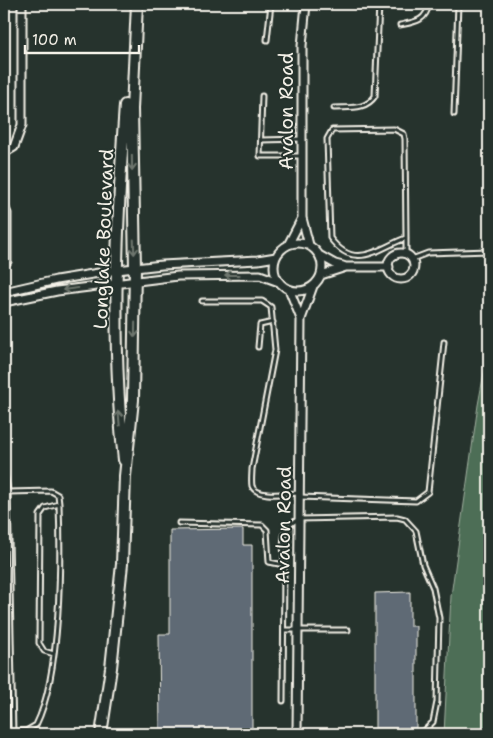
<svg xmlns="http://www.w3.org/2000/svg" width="493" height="738" font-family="'Shantell Sans',sans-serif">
	<rect width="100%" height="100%" fill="#26332d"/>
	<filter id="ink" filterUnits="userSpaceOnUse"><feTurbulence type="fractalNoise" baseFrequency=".02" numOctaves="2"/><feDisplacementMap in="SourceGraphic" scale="10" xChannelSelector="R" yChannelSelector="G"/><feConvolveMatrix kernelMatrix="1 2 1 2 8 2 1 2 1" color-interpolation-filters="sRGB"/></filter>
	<g filter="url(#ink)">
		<path fill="#4e6e57" stroke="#a1b0a0" d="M489,346V734H444L451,596L478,405Z"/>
		<path fill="#5f6a74" stroke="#f4f1e8" d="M243,529V545H252V734H160L159,634H170V530Z
			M410,592V626H416V728H375V593Z"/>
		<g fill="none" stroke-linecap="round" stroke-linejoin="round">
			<g stroke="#f4f1e8" stroke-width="7">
				<path id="lane" d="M400,25C416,22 426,21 429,4
					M267,40L271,4
					M262,96L260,156H302
					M334,108C350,107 366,110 375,96L379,4
					M454,114L458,4
					M261,140L303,139
					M4,201L9,213V262L4,267
					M406,238C378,248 355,272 330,238L327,139L332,130L394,129L404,134L405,139L406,238V254
					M412,259L428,253L489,251
					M202,301H262L271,307L275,350L252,469C252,474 251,481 252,486C257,499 288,493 299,493
					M258,347L260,325L273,322
					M4,466L8,492L51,491L58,495L59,504C61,561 61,675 36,725L26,731L13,732V734
					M8,492L13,732
					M300,497L416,501L428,492L444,342
					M179,523L262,525L267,530L269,562L284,565C284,545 278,529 299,519L397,517L405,519L416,531L423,565L433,588L439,618L437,702L433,722L424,731L405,734
					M284,630H348
					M54,654L44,651L39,643L40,515L45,508L59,504
					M283,701L284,565"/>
			</g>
			<g stroke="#f4f1e8" stroke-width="11">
				<path id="street" d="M306,4L302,46V218L309,245
					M4,153L14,147L22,125V4
					M274 267a24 24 0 1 1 48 0a24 24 0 1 1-48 0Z
					M288,245L302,218
					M388 266a13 13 0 1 1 26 0a13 13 0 1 1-26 0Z
					M319,255L335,264L343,266
					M321,275L346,267H389
					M289,289L301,319
					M4,292L56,280L117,270L162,265L258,260L276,257
					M4,302L57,291L178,276L260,275L279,282
					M297,732L301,319L313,286"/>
			</g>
			<g stroke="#f4f1e8" stroke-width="14">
				<path id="secondary" d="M124,460C111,342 117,222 125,105
					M101,734L111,668L122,564L125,476L133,400L135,268L132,109L137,4"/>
			</g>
			<use href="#lane" stroke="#26332d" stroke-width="3"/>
			<use href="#street" stroke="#26332d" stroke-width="7"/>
			<use href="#secondary" stroke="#26332d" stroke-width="10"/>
		</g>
		<defs><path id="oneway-shaft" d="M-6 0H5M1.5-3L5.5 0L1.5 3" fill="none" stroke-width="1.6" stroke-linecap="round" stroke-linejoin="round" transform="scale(1.25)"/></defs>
		<g stroke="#6e766e">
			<use href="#oneway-shaft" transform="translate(132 163) rotate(89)"/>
			<use href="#oneway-shaft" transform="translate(134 247) rotate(88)"/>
			<use href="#oneway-shaft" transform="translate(232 275) rotate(-180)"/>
			<use href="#oneway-shaft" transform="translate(70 289) rotate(172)"/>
			<use href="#oneway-shaft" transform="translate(135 330) rotate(91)"/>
			<use href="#oneway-shaft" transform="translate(119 418) rotate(-95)"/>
		</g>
	</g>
	<g text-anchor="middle" stroke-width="4" stroke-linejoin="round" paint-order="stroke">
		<g font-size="19" fill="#f4f1e8" stroke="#26332d">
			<text transform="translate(286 111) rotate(-90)" y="7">Avalon Road</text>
			<text transform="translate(103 239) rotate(-88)" y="7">Longlake Boulevard</text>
			<text transform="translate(283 525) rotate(-89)" y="7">Avalon Road</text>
		</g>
	</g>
	<rect width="493" height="738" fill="none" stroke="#26332d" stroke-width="20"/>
	<rect x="10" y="10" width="473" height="718" fill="none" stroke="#f4f1e8" stroke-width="2" filter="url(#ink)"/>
	<path d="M25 45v8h114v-8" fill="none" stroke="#f4f1e8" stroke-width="2.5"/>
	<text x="32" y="45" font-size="15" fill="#f4f1e8" stroke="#26332d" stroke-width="4" paint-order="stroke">100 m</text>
</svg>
